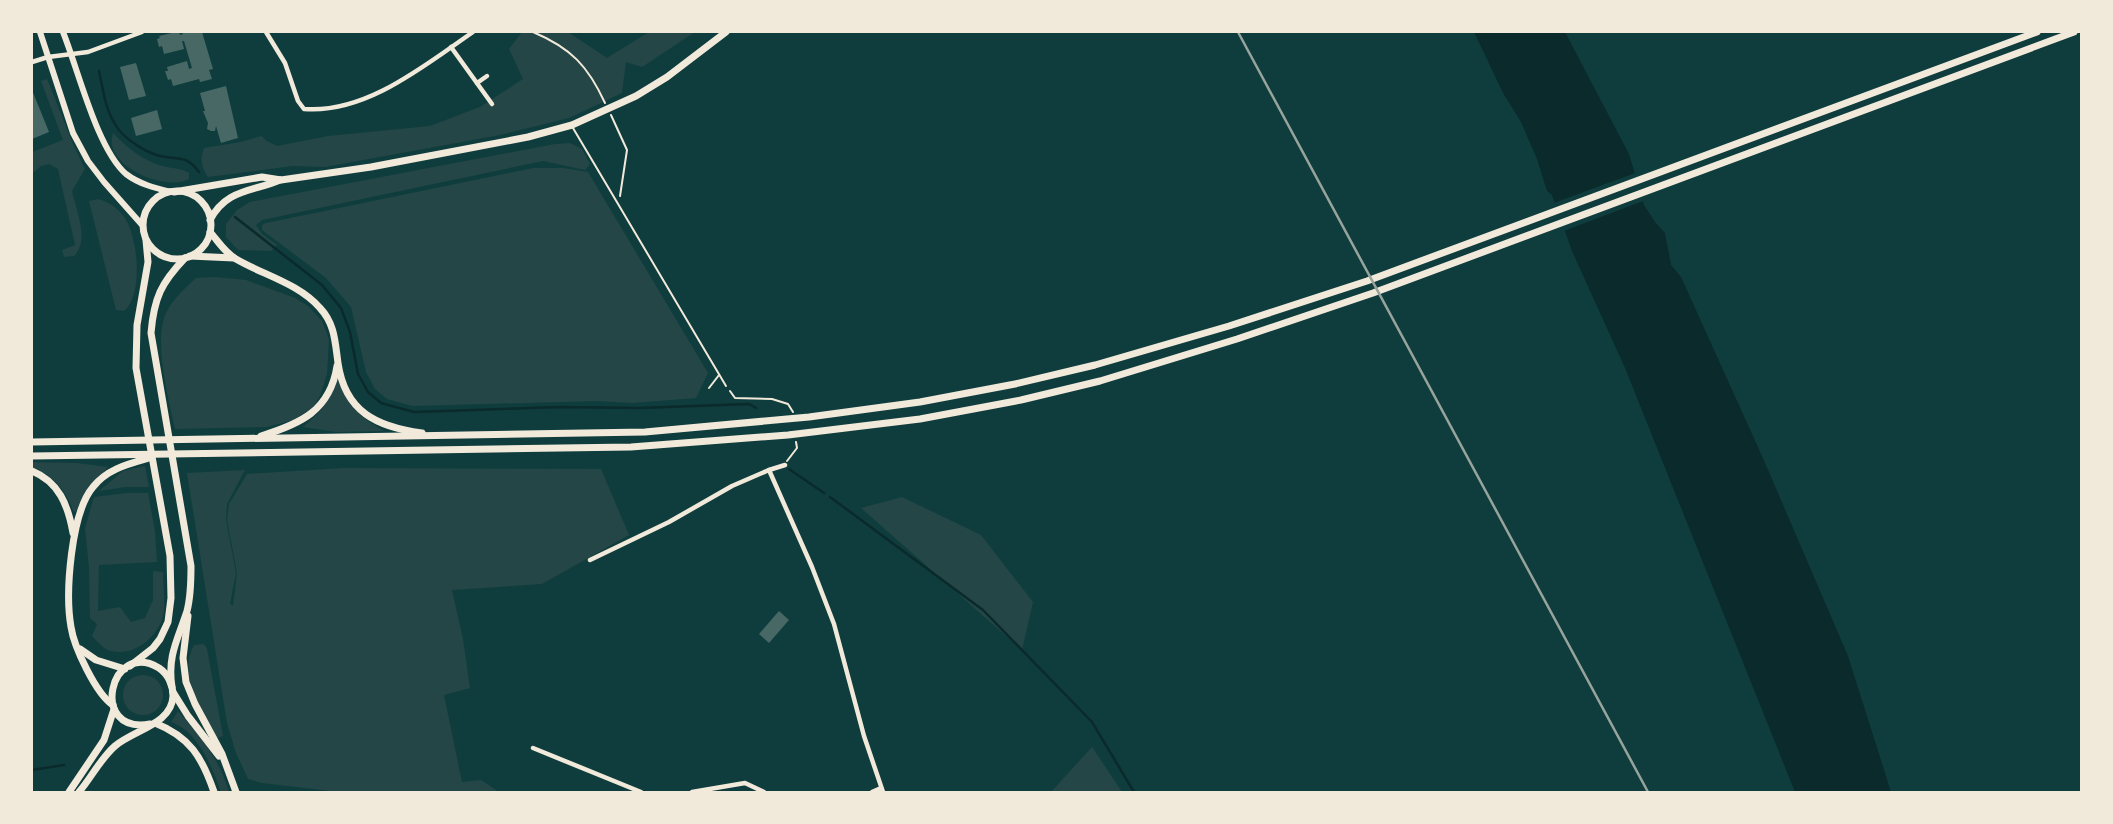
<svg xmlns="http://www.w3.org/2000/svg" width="2113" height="824" font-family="Manrope,sans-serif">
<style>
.green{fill:#244646}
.water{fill:#0a2a2b}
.pier{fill:#0f3d3e}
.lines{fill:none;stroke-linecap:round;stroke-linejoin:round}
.stream{stroke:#0a2a2b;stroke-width:2.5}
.building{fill:#486865}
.path{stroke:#f1e9da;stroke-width:2}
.service{stroke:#f1e9da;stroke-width:2}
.minor{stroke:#f1e9da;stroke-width:4.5}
.secondary{stroke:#f1e9da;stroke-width:6}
.trunk{stroke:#f1e9da;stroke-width:7}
.rail{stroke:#97a49c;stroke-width:2.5}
</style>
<rect width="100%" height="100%" fill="#0f3d3e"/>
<g class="green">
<path d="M522 32H568L607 58 649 32H695L642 67 626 62 622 93 569 118 500 135 325 167 292 166 208 177C201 167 200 160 204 148L241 142 261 136 267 141 277 146 328 136 430 126 480 107 523 79 509 49Z"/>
<path d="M47 79 73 144 85 169 72 191C76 210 90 241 74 256L64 257 62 250 75 245 58 169 49 164 41 166 34 172 32 171V152L63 140 41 81Z"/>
<path d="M113 133C127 148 146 163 167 167 176 169 181 168 189 173V179C168 191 117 171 112 145 111 141 112 137 113 133Z"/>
<path d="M570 143 582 149 590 164 585 170 543 161 262 220 256 225 262 234 277 245 271 251 238 250 226 237V224L237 210 250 202 555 144Z"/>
<path d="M533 168H563L588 172 708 373 696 398 633 403 598 401 412 406 387 399 375 389 366 372 351 307 326 278 262 230V225L266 223Z"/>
<path d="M98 199C109 202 117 207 124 217 138 236 144 294 124 311L116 310 89 201Z"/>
<path d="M214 277 246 280 295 298 308 306 322 321 326 331 329 340 327 374 320 396 313 407 294 420 267 427 175 429C169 400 152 338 167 311 174 298 185 288 196 278Z"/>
<path d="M338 378C345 404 361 418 384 431L336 432 303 427C320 413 332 400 338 378Z"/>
<path d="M32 462 77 463 108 467 88 487 76 512 73 511C66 490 53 475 32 467Z"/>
<path d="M145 466 149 487H125L99 491 123 471Z"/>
<path d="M344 468 601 469 629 535 542 584 452 590 463 639 470 688 444 695 462 782 481 780 499 792H339L262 783 248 779 236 753 227 723 187 473 245 470 227 504 226 520 236 573 230 604 233 606 237 573 227 520 229 504 247 474Z"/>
<path d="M127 493H148L155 531 157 562 99 565 98 611 120 607 131 622 145 618 153 600V571L163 572C163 585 165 598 164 611 161 635 134 659 108 650 103 648 96 640 92 636L97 624 90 618 89 567 85 528 94 497Z"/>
<path d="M902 497 981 535 1033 602 1022 650 861 508Z"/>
<path d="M204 644 207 649 223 736 217 738C203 711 177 676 194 645Z"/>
<circle cx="143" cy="695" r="20"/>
<path d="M178 711C200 736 220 760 229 792H221C212 767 199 732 171 722Z"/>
<path d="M1092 747 1122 792H1051Z"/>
</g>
<path class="water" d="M1474 32H1565L1629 154 1644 205 1655 222 1665 233 1671 265 1681 277 1762 456 1848 656 1891 792H1795L1625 368 1572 251 1552 195 1547 191 1537 159 1521 122 1503 93Z"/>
<path class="pier" d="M1638 172 1646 200 1561 232 1551 204Z"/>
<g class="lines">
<g class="stream">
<path d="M99 71C103 88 105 109 115 124 123 139 149 155 165 157 182 159 188 157 199 172"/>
<path d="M235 217 322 285 341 308 350 332 358 374 368 392 381 403 414 412 559 407 640 408 749 404 756 408"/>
<path d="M789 469 824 493"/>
<path d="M830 497 983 610 1092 722 1134 792"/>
<path d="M32 770 64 765"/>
</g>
</g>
<g class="building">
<path d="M176 32H179L180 35 183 34 182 32H202L213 69 209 70 212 79 200 82 199 79 173 86 171 79 168 80 165 71H168L167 67 187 61 189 69 192 68 184 41H182L184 49 164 54 162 46 159 47 157 39 160 38 159 36Z"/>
<path d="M136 63 146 96 129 100 120 67Z"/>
<path d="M226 86 238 138 221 143 216 126 215 131H211L207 129 208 123 203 111H205L200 93Z"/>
<path d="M32 90 49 132 32 139Z"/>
<path d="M157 110 162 129 136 136 131 118Z"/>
<path d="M779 611 789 620 769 643 759 634Z"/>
</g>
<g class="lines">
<g class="path">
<path d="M533 32C571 48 588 66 605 103"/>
<path d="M611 115 627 150 620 196"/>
<path d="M730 391 735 398 772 399 788 404 793 412"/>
<path d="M787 461 797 448 796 442"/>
</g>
<g class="service">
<path d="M573 128 726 386"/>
<path d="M709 388 719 375"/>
</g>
<g class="minor">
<path d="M266 32 285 63 298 101 304 109C366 114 425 65 473 32"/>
<path d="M451 47 492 104"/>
<path d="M32 62 48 57 88 52 142 32"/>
<path d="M477 83 487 76"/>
<path d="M785 465 769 470 812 567 834 624 864 736 883 792"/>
<path d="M590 560 669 522 732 486 769 470"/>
<path d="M533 748 641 792"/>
<path d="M692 792 745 783 764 792"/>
<path d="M872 792 881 788"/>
</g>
<g class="secondary">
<path d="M40 32 73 133 88 161 104 182 143 226"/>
<path d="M63 32C78 69 97 149 126 174 139 184 155 188 171 192"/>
</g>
<g class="trunk">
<circle cx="177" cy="225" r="34"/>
<path d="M174 192 262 177 281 180 371 167 528 137 572 125 636 96 667 77 726 32"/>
<path d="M210 220C226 189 252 192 280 180"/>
<path d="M210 232C218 241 225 253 236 259 263 275 298 283 320 308 335 324 335 342 338 363 345 412 377 427 422 433"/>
<path d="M190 256 234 258"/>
<path d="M261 436C300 424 330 411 337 366"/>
<path d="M32 442 645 432 809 417 920 402 1015 384 1095 365 1229 326 1367 281 2037 32"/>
<path d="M32 456 631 447 788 435 920 419 1021 400 1100 381 1237 339 1373 293 2074 32"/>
<path d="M32 471C59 482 68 505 73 533"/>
<path d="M188 616 183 658 186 682 195 704 222 754 236 792"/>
<path d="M80 649 96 660 125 669"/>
<path d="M130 666 153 648 160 639 168 622 171 598 170 556 136 368 137 325 148 262 146 240"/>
<path d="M172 687C167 656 178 639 187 611 191 596 191 581 191 566L151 333C154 298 161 283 185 258"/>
<path d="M173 692 188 716 219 756"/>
<path d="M113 705C96 694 74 647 71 627 65 593 71 513 93 487 107 469 128 464 149 458"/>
<path d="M155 723C190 737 202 757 214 792"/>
<path d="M69 792 104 740 114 709"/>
<path d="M79 792C91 778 101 758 115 746 134 730 172 724 173 696 173 685 168 674 159 668 110 638 88 735 150 724"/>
</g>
<path class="rail" d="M1238 32 1648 792"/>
</g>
<rect width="2113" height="824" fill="none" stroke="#f1e9da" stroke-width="66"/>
</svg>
